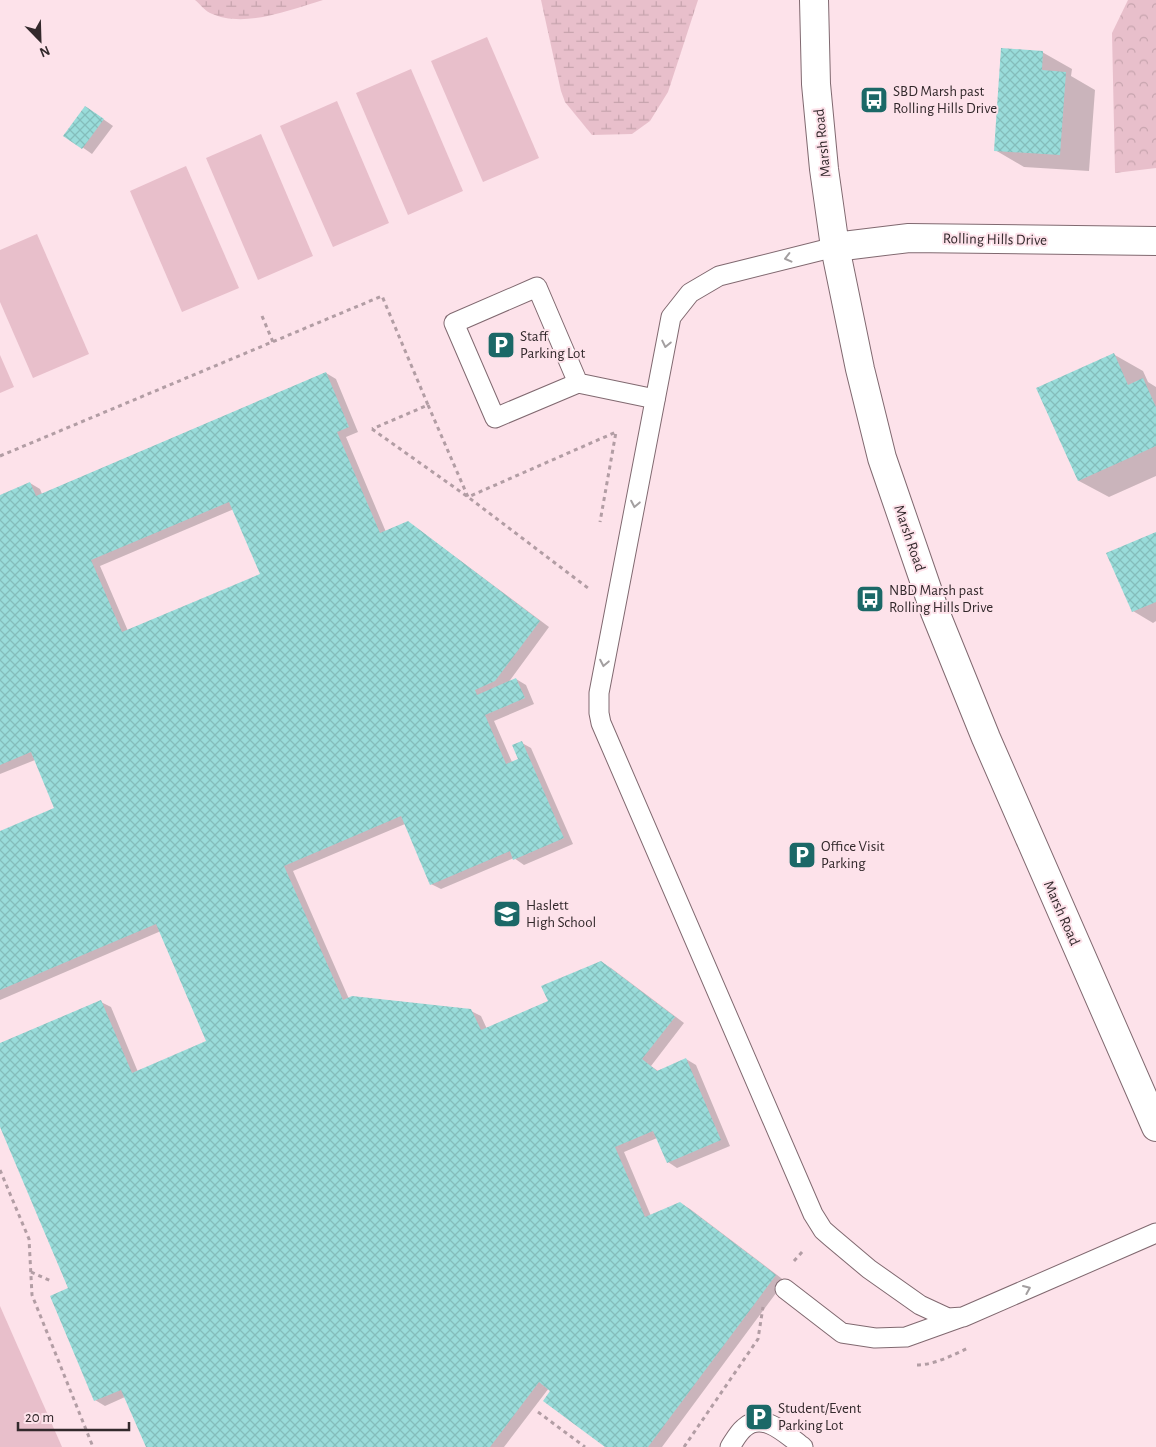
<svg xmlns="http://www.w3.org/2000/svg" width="1156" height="1447" font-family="'Alegreya Sans',sans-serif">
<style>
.green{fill:#e8bfcb}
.forest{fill:url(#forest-crowns)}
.wetland{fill:url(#wetland-marsh)}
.shadow{fill:#0003;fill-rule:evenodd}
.building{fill:url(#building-cross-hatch);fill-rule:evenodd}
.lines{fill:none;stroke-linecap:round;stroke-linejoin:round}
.service-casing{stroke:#806970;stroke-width:21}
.minor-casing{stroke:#806970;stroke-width:30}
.secondary-casing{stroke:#806970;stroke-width:30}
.path{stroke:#b29da4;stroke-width:3;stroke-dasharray:4 4;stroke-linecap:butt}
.service{stroke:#fff;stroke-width:19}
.minor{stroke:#fff;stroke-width:28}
.secondary{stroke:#fff;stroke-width:28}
.oneway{stroke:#a39fa0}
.labels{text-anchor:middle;stroke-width:4;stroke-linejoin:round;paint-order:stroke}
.poi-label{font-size:15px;fill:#33292c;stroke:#fde2ea;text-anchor:start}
.street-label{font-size:15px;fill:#33292c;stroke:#fde2ea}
</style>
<defs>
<pattern id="forest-crowns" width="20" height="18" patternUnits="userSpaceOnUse" patternTransform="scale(1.25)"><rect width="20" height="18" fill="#e8bfcb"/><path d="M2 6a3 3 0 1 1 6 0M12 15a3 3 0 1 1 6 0" fill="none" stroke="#c7a4ae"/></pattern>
<pattern id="wetland-marsh" width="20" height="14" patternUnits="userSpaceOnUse" patternTransform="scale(1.25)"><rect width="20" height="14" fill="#e8bfcb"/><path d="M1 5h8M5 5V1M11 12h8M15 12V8" fill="none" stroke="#c7a4ae"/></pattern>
<pattern id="building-cross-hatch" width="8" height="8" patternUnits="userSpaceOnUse" patternTransform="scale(1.25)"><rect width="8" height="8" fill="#99dcda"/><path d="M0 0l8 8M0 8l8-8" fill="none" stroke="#84bdbb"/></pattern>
</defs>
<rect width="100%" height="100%" fill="#fde2ea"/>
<g class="green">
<path d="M487 37 539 158 483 182 431 61Z"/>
<path d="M411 69 463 191 408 215 356 93Z"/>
<path d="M337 101 389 223 333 247 280 126Z"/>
<path d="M261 134 313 256 258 280 206 158Z"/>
<path d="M186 166 239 288 182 312 130 191Z"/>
<path d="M37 234 89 354 33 378 0 302V250Z"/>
<path d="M0 355 14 387 0 393Z"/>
<path d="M0 1306 62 1447H0Z"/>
</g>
<path class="forest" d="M1128 0H1156V168L1115 173 1112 33Z"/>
<g class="wetland">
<path d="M195 0H323C289 10 244 29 210 13 204 10 200 4 195 0Z"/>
<path d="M541 0H698L668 92 650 121 632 134 592 135 565 102 561 91Z"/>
</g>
<g class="shadow">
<path d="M1042 52 1072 69 1071 76 1095 90 1089 171 1024 167 995 150Z"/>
<path d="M86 107 113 126 92 154 65 135Z"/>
<path d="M1113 354 1143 371 1148 382 1156 387V476L1109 497 1079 481 1037 389Z"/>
<path d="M326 373 336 379 358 432 346 437 386 532 418 529 549 627 508 683 516 679 526 685 534 704 494 721 512 762 519 759 522 743 531 748 573 844 524 865 514 858 441 889 431 884 405 824 293 871 349 999 471 1011 481 1016 487 1029 549 1002 601 962 611 968 684 1023 651 1066 658 1071 686 1059 696 1065 730 1146 677 1168 668 1162 657 1138 624 1152 651 1216 680 1203 690 1209 785 1281 662 1447H606L549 1388 504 1447H147L125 1397 105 1406 95 1400 70 1289 0 1124V1045L101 1002 111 1007 138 1072 208 1042 161 931 0 1000V832L56 809 35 760 0 774V496L30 483 40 489 42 494ZM234 509 261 574 128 631 100 566Z"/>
<path d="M1156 533V621L1153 623 1133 611Z"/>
</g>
<g class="building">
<path d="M1001 48 1043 51 1042 70 1066 72 1060 155 994 151Z"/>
<path d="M85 106 104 119 82 149 63 136Z"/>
<path d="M1114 353 1128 385 1143 378 1156 407V446L1078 481 1036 388Z"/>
<path d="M326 372 349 427 337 432 380 533 408 521 540 621 495 681 475 690 477 695 516 678 525 698 485 715 506 764 518 759 512 745 522 741 564 838 513 860 510 851 430 885 401 816 284 866 343 1000 352 996 471 1009 481 1030 548 1001 541 986 601 961 675 1017 642 1059 657 1071 686 1058 721 1140 667 1163 653 1131 615 1147 645 1217 680 1202 776 1275 648 1447H605L543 1401 550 1391 539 1382 490 1447H146L121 1390 94 1401 50 1296 68 1288 0 1127V1043L101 1000 132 1073 206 1041 156 924 0 990V831L54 808 31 752 0 765V495L30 482 36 496ZM229 502 260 574 122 632 91 560Z"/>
<path d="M1156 532V602L1132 612 1106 553Z"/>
</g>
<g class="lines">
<defs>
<g id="service">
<path d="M835 247 719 276 690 293 671 317 599 693V713L601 723 813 1214 823 1230 831 1237 869 1269 920 1305 948 1318 963 1317 1156 1233"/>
<path d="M578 383 495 418 454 323 537 287 578 383 655 399"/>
<path d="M785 1289 842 1333 875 1338 906 1337 959 1318"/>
<path d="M730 1447C734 1441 738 1433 744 1428 763 1410 788 1436 803 1447"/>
</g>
<path id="minor" d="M835 247 909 238 1156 241"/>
<path id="secondary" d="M814 0 816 84 824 169 835 247 860 369 882 458 935 612 986 738 1156 1127"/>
</defs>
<use href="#service" class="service-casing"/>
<use href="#minor" class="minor-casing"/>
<use href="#secondary" class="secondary-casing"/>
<g class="path">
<path d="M262 316 273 342"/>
<path d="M428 405 468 497 616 432 600 522"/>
<path d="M372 429 468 497 588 588"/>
<path d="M0 456 382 296 428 405 372 429"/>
<path d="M0 1170 29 1239 32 1295 93 1447"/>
<path d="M794 1261 803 1251"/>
<path d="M31 1272 51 1281"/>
<path d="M917 1365C934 1365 953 1355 968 1348"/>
<path d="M538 1412 585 1447"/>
<path d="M684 1447 758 1339 763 1307"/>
</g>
<use href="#service" class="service"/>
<use href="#minor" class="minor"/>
<use href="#secondary" class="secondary"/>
</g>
<defs><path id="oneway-chevron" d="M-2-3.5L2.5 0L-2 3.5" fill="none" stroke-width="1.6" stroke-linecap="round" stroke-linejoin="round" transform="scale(1.25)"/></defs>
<g class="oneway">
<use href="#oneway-chevron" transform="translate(788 258) rotate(166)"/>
<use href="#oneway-chevron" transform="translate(666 344) rotate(102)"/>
<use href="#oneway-chevron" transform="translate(635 504) rotate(101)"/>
<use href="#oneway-chevron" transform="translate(604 663) rotate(101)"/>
<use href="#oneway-chevron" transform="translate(1027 1289) rotate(-23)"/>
</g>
<defs>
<symbol id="bus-square" viewBox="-11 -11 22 22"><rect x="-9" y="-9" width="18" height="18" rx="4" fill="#1b6867" stroke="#fde2ea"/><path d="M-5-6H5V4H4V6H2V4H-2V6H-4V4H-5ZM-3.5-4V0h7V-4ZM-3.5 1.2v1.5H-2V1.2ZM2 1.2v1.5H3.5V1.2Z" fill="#fff"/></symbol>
<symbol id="parking-square" viewBox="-11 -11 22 22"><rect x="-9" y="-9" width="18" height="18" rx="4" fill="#1b6867" stroke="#fde2ea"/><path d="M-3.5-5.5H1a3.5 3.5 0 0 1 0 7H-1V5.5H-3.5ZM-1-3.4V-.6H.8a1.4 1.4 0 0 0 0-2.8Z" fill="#fff"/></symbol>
<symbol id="school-square" viewBox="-11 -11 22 22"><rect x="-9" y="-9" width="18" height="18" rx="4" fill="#1b6867" stroke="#fde2ea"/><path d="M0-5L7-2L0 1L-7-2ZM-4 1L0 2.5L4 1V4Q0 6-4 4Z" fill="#fff"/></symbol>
</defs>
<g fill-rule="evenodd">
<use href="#bus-square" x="858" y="84" width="32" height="32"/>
<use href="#parking-square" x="485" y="329" width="32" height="32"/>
<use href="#bus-square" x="854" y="583" width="32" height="32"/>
<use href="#parking-square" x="786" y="839" width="32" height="32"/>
<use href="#school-square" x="491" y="898" width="32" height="32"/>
<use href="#parking-square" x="743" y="1401" width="32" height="32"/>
</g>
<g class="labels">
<g class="poi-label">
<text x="893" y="96">SBD Marsh past<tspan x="893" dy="17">Rolling Hills Drive</tspan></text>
<text x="520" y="341">Staff<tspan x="520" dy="17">Parking Lot</tspan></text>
<text x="889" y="595">NBD Marsh past<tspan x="889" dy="17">Rolling Hills Drive</tspan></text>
<text x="821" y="851">Office Visit<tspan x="821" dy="17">Parking</tspan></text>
<text x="526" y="910">Haslett<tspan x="526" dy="17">High School</tspan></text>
<text x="778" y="1413">Student/Event<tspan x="778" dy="17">Parking Lot</tspan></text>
</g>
<g class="street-label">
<text transform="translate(822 143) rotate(-96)" y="5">Marsh Road</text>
<text transform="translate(995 239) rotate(1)" y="5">Rolling Hills Drive</text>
<text transform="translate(910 538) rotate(71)" y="5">Marsh Road</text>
<text transform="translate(1062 913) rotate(66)" y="5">Marsh Road</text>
</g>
</g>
<g transform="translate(40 40) rotate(157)" stroke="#fde2ea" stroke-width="4" paint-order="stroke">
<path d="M0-4L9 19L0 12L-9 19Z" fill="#33292c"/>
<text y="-8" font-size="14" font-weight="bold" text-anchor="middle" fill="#33292c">N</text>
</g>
<path d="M18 1422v8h111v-8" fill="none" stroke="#33292c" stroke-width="2.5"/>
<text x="25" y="1422" font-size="15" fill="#33292c" stroke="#fde2ea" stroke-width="4" paint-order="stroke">20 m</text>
</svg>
